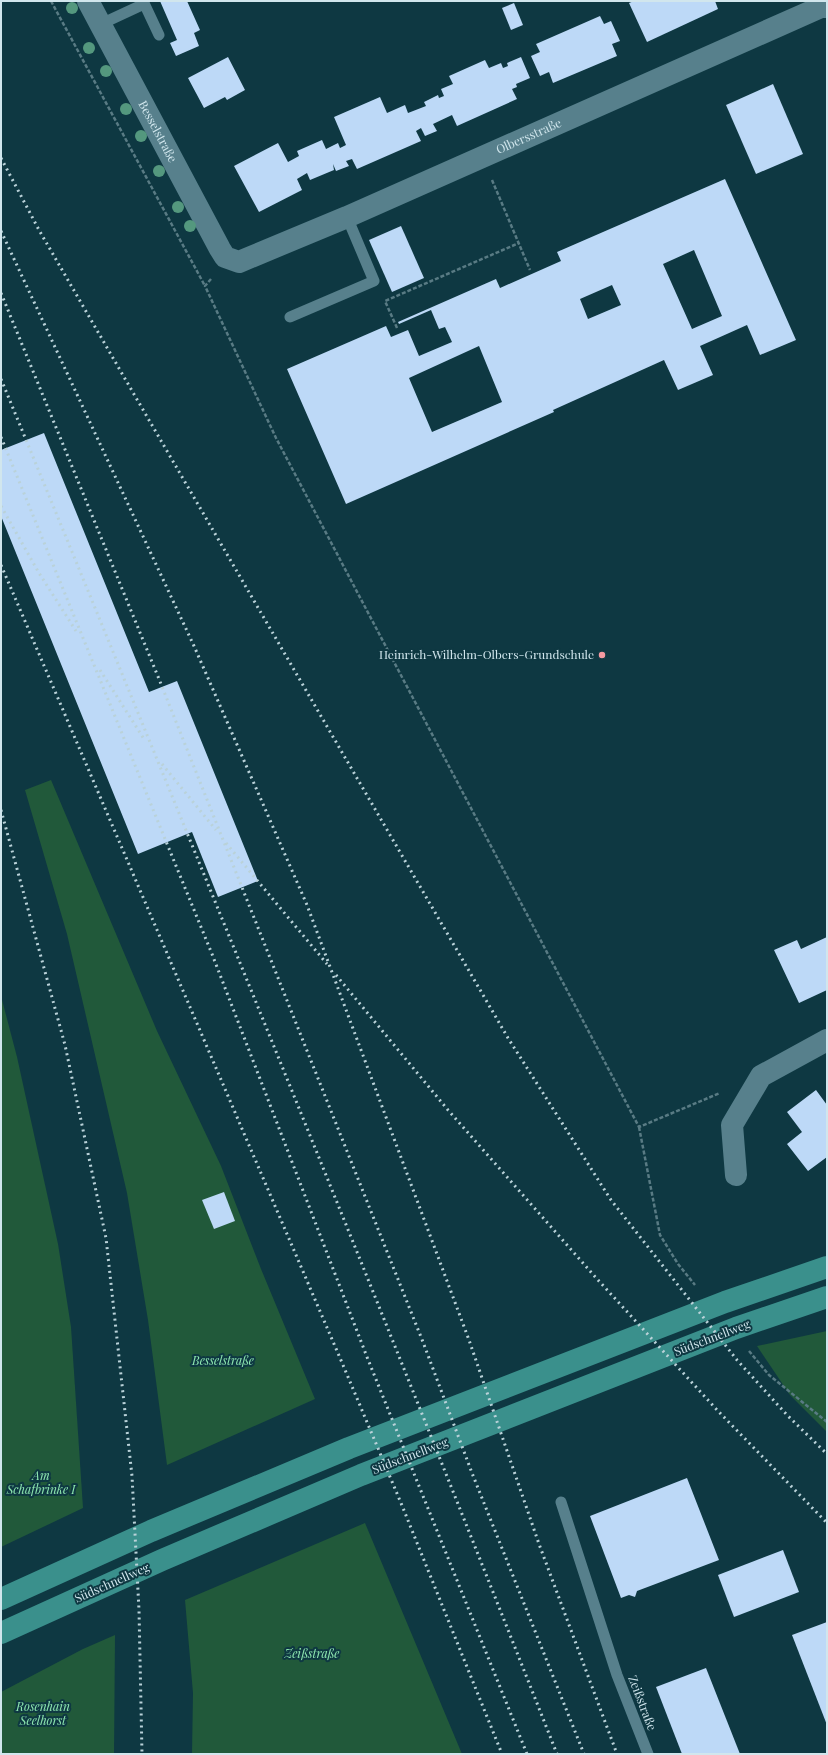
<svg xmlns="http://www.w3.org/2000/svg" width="828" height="1755" font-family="'Playfair Display',serif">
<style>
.green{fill:#21593a}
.building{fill:#bdd9f7;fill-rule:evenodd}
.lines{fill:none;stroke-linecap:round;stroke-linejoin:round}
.path{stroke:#597b84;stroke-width:2.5;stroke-dasharray:4 2;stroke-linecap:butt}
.service{stroke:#57808c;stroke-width:11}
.minor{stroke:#57808c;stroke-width:22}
.trunk{stroke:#3a908c;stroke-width:22}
.rail{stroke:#bad2d9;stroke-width:3;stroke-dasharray:2 4;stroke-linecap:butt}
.tree{fill:#54987e}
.poi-dot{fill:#f49aa1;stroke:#0e3842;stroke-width:1.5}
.labels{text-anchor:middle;stroke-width:4;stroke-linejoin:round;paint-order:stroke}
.street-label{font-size:12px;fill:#d1e6ed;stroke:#0e3842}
.poi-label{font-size:12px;fill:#d1e6ed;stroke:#0e3842;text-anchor:end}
.park-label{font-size:12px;font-style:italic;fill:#8ee7b0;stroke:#0e3842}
</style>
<rect width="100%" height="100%" fill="#0e3842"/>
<g class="green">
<path d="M51 780 157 1031 221 1166 261 1269 315 1399 167 1465 148 1320 127 1193 67 934 25 790Z"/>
<path d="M1 996 17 1057 58 1244 71 1327 83 1508 1 1547Z"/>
<path d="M827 1331V1432L790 1395 757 1346Z"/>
<path d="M365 1523 462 1754H192L193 1693 185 1600Z"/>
<path d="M115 1635 114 1754H1V1692L83 1649Z"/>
</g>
<g class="building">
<path d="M160 1H187L200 30 194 33 199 46 176 56 170 43 177 40Z"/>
<path d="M634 1H715L718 9 647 42 629 3Z"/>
<path d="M514 3 523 25 511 30 502 8Z"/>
<path d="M600 16 604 24 611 21 620 41 612 44 617 56 553 83 549 72 540 76 531 56 540 52 536 44Z"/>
<path d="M228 57 245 90 227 100 225 97 204 108 188 78Z"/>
<path d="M521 57 530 78 516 84 517 87 512 89 517 99 457 126 452 115 433 124 437 131 425 136 421 128 416 131 421 141 357 169 352 159 346 161 349 166 336 171 333 164 334 170 310 180 307 173 297 179 302 190 259 212 234 166 278 143 288 162 299 156 297 151 322 140 326 149 338 143 340 148 346 145 334 117 380 97 387 113 405 105 408 113 426 106 424 102 438 95 439 98 444 96 441 89 453 84 449 76 485 60 489 68 501 63 503 68 508 66 507 63Z"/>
<path d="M773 84 803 154 756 174 726 105Z"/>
<path d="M725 179 796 340 760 355 747 325 700 346 713 375 678 390 664 360 553 410 554 412 346 504 287 369 386 326 391 337 408 330 419 356 452 342 445 327 439 329 431 310 399 324 398 322 496 279 500 288 561 261 557 252ZM694 250 722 316 692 329 663 264ZM612 285 621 305 588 319 580 299ZM479 346 502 402 432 432 409 378Z"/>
<path d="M401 226 424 278 392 292 369 240Z"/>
<path d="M44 433 149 692 177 681 258 881 218 897 192 832 138 854 1 516V450Z"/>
<path d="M827 937V990L799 1003 774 950 797 940 801 949Z"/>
<path d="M816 1090 827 1105V1157L808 1171 787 1144 802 1132 787 1112Z"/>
<path d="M224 1192 235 1221 214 1229 202 1200Z"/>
<path d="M687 1478 719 1560 637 1591 635 1597 629 1595 621 1598 590 1516Z"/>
<path d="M783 1550 799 1592 734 1617 718 1575Z"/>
<path d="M827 1622V1725L792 1635Z"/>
<path d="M706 1668 740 1754H682L656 1687Z"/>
</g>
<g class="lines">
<g class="path">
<path d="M51 1 205 286"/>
<path d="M492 180 530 270"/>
<path d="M211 279 205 286 276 438 639 1127 720 1093"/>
<path d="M397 328 385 301 519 243"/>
<path d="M639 1127 660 1235 678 1264 695 1285"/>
<path d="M749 1351 769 1375 827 1422"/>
</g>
<g class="service">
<path d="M143 1 159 35"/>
<path d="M101 24 144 4"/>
<path d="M290 317 374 281 347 217"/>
<path d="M561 1502 617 1675 648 1754"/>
</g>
<g class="minor">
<path id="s1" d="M88 1 220 249 225 257 239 262 347 217 821 7H827"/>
<path d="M736 1175 732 1125 761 1076 827 1040"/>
</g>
<g class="trunk">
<path d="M1 1599 151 1531 349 1448 725 1302 827 1267"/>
<path d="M1 1633 162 1560 361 1475 736 1328 827 1297"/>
</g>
<g class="rail">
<path d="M1 158 39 230 124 377 508 1038 611 1200 737 1360 787 1415 827 1454"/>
<path d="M1 231 194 646 307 905 469 1340 539 1544 617 1754"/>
<path d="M1 293 159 679 423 1342 472 1473 584 1754"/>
<path d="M1 379C189 836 376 1294 557 1754"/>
<path d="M1 437 212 954 367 1357 527 1754"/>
<path d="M1 506 39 573 76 631"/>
<path d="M1 565 343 1365 401 1503 502 1754"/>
<path d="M100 670 144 739"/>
<path d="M162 764 216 830"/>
<path d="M1 810 65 1045 106 1238 132 1476 139 1610 142 1754"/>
<path d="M226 843 327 964"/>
<path d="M336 975 448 1110 598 1280 718 1411 827 1523"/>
</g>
</g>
<g class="tree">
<circle cx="72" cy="8" r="6"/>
<circle cx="89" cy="48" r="6"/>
<circle cx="106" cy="71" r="6"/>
<circle cx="126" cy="109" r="6"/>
<circle cx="141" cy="136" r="6"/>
<circle cx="159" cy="171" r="6"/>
<circle cx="178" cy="207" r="6"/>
<circle cx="190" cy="226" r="6"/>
</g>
<circle class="poi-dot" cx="602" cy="655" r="4"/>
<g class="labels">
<g class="street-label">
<text dy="4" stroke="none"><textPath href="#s1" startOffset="148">Besselstraße</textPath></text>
<text dy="4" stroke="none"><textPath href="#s1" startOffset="621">Olbersstraße</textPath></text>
<text transform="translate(712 1338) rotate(-21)" y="4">Südschnellweg</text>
<text transform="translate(410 1456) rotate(-21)" y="4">Südschnellweg</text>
<text transform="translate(112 1583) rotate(-24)" y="4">Südschnellweg</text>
<text transform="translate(642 1703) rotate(69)" y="4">Zeißstraße</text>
</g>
<g class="poi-label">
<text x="594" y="659">Heinrich-Wilhelm-Olbers-Grundschule</text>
</g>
<g class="park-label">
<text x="223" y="1365">Besselstraße</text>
<text x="41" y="1480">Am<tspan x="41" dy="14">Schafbrinke I</tspan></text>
<text x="312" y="1658">Zeißstraße</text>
<text x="43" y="1711">Rosenhain<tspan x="43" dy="14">Seelhorst</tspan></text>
</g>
</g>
<rect width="828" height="1755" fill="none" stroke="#d1e6ed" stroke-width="4"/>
</svg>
